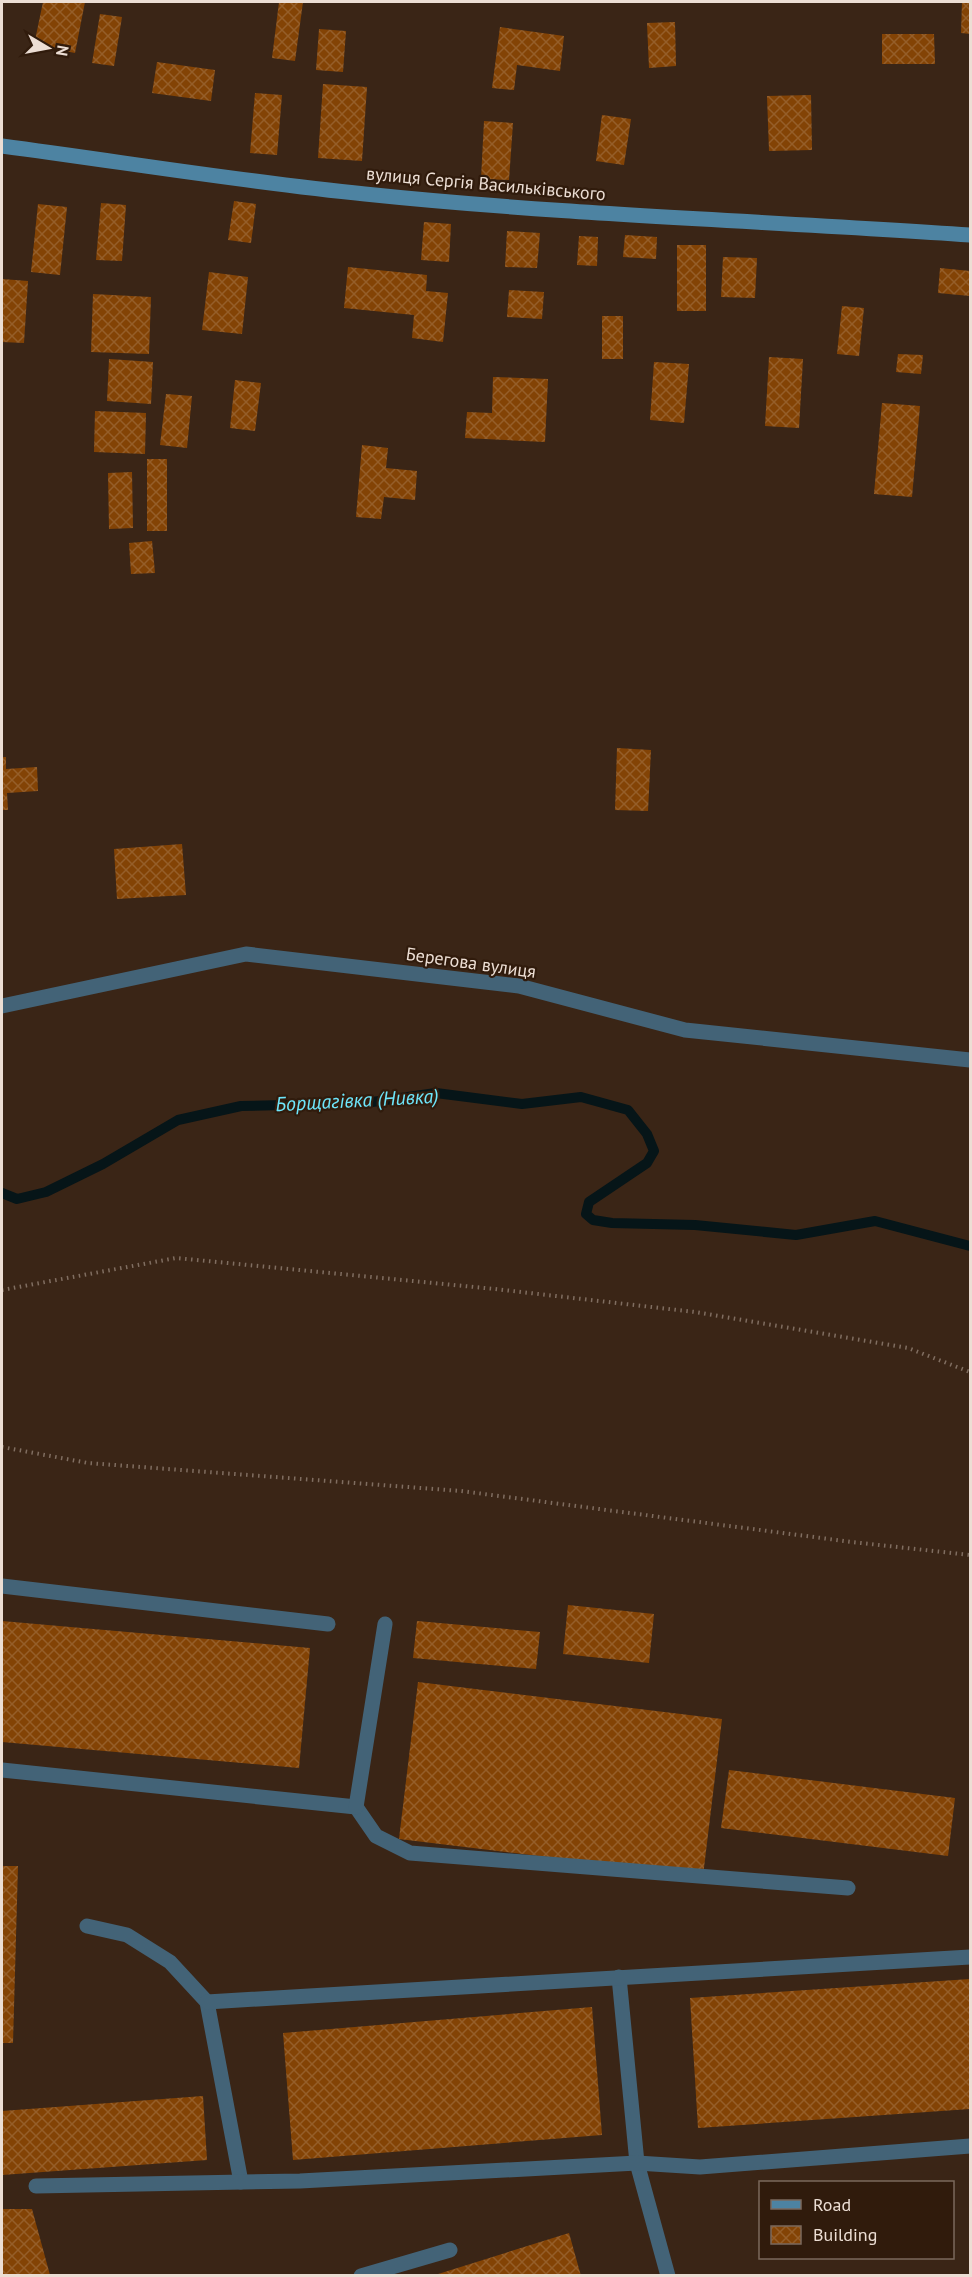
<svg xmlns="http://www.w3.org/2000/svg" width="972" height="2277" font-family="'PT Sans',sans-serif">
<style>
.lines{fill:none;stroke-linecap:round;stroke-linejoin:round}
.stream{stroke:#061518;stroke-width:10}
.building{fill:url(#building-cross-hatch)}
.path{stroke:#806e61;stroke-width:4;stroke-dasharray:1.5 4.5;stroke-linecap:butt}
.lane{stroke:#436377;stroke-width:15}
.street{stroke:#436377;stroke-width:15}
.secondary{stroke:#4d83a2;stroke-width:15}
.labels{text-anchor:middle;stroke-width:4.5;stroke-linejoin:round;paint-order:stroke}
.street-label{font-size:18px;fill:#ecded4;stroke:#301b0c}
.water-label{font-size:20px;font-style:italic;fill:#6ee6fb;stroke:#301b0c}
</style>
<defs>
<pattern id="building-cross-hatch" width="8" height="8" patternUnits="userSpaceOnUse" patternTransform="scale(1.5)"><rect width="8" height="8" fill="#834305"/><path d="M0 0l8 8M0 8l8-8" fill="none" stroke="#955e29"/></pattern>
</defs>
<rect width="100%" height="100%" fill="#3a2516"/>
<g class="lines">
<path class="stream" d="M2 1193 17 1199 46 1192 103 1164 178 1120 241 1106 365 1103 436 1093 522 1104 581 1097 628 1110 647 1134 654 1151 647 1163 589 1202 586 1214 593 1220 612 1223 695 1225 796 1235 875 1221 970 1246"/>
</g>
<g class="building">
<path d="M43 2H85L75 53 34 45Z"/>
<path d="M279 2H303L295 61 272 58Z"/>
<path d="M962 2H970V34L961 33Z"/>
<path d="M100 14 122 17 114 66 92 63Z"/>
<path d="M675 22 676 66 649 68 647 23Z"/>
<path d="M500 27 564 36 560 71 517 65 514 90 492 88Z"/>
<path d="M319 29 346 31 343 72 316 70Z"/>
<path d="M882 34H934L935 64H882Z"/>
<path d="M157 62 215 70 211 101 152 93Z"/>
<path d="M323 84 367 87 362 161 318 158Z"/>
<path d="M255 93 282 95 277 155 250 153Z"/>
<path d="M811 95 812 150 769 151 767 96Z"/>
<path d="M602 115 631 119 624 165 596 161Z"/>
<path d="M484 121 513 123 509 180 481 179Z"/>
<path d="M234 201 256 204 251 243 228 240Z"/>
<path d="M101 203 126 205 122 261 96 260Z"/>
<path d="M38 204 67 207 60 275 31 272Z"/>
<path d="M424 222 451 224 449 262 421 260Z"/>
<path d="M507 231 540 233 537 268 505 267Z"/>
<path d="M625 235 657 237 656 259 623 257Z"/>
<path d="M579 236 598 237 597 266 577 265Z"/>
<rect x="677" y="245" width="29" height="66"/>
<path d="M723 257 757 258 755 298 721 297Z"/>
<path d="M348 267 427 275 426 291 448 293 443 342 412 338 414 315 344 308Z"/>
<path d="M940 268 970 271V296L938 293Z"/>
<path d="M209 272 248 277 242 334 202 330Z"/>
<path d="M2 279 28 281 24 343 2 342Z"/>
<path d="M509 290 544 292 542 319 507 317Z"/>
<path d="M93 294 151 297 149 354 91 352Z"/>
<path d="M842 306 864 308 859 356 837 354Z"/>
<rect x="602" y="316" width="21" height="43"/>
<path d="M898 354 923 355 921 374 896 372Z"/>
<path d="M769 357 803 359 799 428 765 426Z"/>
<path d="M109 359 153 362 151 404 107 401Z"/>
<path d="M654 362 689 364 684 423 650 420Z"/>
<path d="M493 377 548 379 545 442 465 438 467 412 492 413Z"/>
<path d="M235 380 261 383 255 431 230 428Z"/>
<path d="M166 394 192 396 187 448 160 445Z"/>
<path d="M882 403 920 406 912 497 874 494Z"/>
<path d="M95 411 146 413 145 454 94 452Z"/>
<path d="M362 445 388 448 386 468 417 471 415 500 384 497 381 519 356 517Z"/>
<rect x="147" y="459" width="20" height="72"/>
<path d="M132 472 133 528 109 529 108 473Z"/>
<path d="M152 541 155 573 131 574 129 543Z"/>
<path d="M617 748 651 750 648 811 615 810Z"/>
<path d="M2 757H6V769L37 767 38 791 7 793 8 810H2Z"/>
<path d="M182 844 186 895 117 899 114 849Z"/>
<path d="M568 1605 654 1614 649 1663 563 1654Z"/>
<path d="M2 1621 310 1648 299 1768 2 1742Z"/>
<path d="M417 1621 540 1632 536 1669 413 1658Z"/>
<path d="M418 1682 722 1719 703 1876 399 1839Z"/>
<path d="M729 1770 955 1798 948 1856 721 1828Z"/>
<path d="M2 1866H18L13 2043H2Z"/>
<path d="M970 1979V2109L698 2128 690 1998Z"/>
<path d="M592 2007 602 2135 293 2160 283 2033Z"/>
<path d="M203 2096 207 2160 2 2175V2111Z"/>
<path d="M2 2209H32L50 2275 2 2276Z"/>
<path d="M569 2233 581 2276H435V2275Z"/>
</g>
<g class="lines">
<g class="path">
<path d="M2 1290 176 1258 495 1289 695 1312 908 1348 970 1372"/>
<path d="M2 1447 88 1463 461 1491 852 1542 970 1555"/>
</g>
<g class="lane">
<path d="M2 1586 328 1624"/>
<path d="M2 1770 356 1807 376 1836 410 1853 848 1888"/>
<path d="M356 1807 385 1624"/>
<path d="M87 1926 127 1935 170 1962 207 2002 241 2182"/>
<path d="M619 1977 637 2163 668 2276"/>
<path d="M207 2002 970 1957"/>
<path d="M36 2186 300 2181 637 2163 700 2167 970 2146"/>
<path d="M361 2276 450 2250"/>
</g>
<path class="street" d="M2 1006 246 954 519 986 685 1030 970 1060"/>
<path class="secondary" d="M2 146C123 162 244 182 365 194 566 215 769 221 970 235"/>
</g>
<g class="labels">
<g class="street-label">
<text transform="translate(486 184) rotate(5)" y="6">вулиця Сергія Васильківського</text>
<text transform="translate(471 963) rotate(8)" y="6">Берегова вулиця</text>
</g>
<g class="water-label">
<text transform="translate(357 1100) rotate(-3)" y="7">Борщагівка (Нивка)</text>
</g>
</g>
<rect width="972" height="2277" fill="none" stroke="#ecded4" stroke-width="6"/>
<rect x="759" y="2181" width="195" height="78" fill="#301b0c" stroke="#7b695c" stroke-width="1.5"/>
<rect x="771" y="2200" width="30" height="9" fill="#4d83a2" stroke="#7b695c" stroke-width="1.5"/>
<text x="813" y="2211" font-size="18" fill="#ecded4">Road</text>
<rect x="771" y="2226" width="30" height="18" fill="url(#building-cross-hatch)" stroke="#7b695c" stroke-width="1.5"/>
<text x="813" y="2241" font-size="18" fill="#ecded4">Building</text>
<g transform="translate(48 48) rotate(100)" stroke="#301b0c" stroke-width="4.5" paint-order="stroke">
<path d="M0-4.5L10 22L0 15L-10 22Z" fill="#ecded4"/>
<text y="-9" font-size="16" font-weight="bold" text-anchor="middle" fill="#ecded4">N</text>
</g>
</svg>
